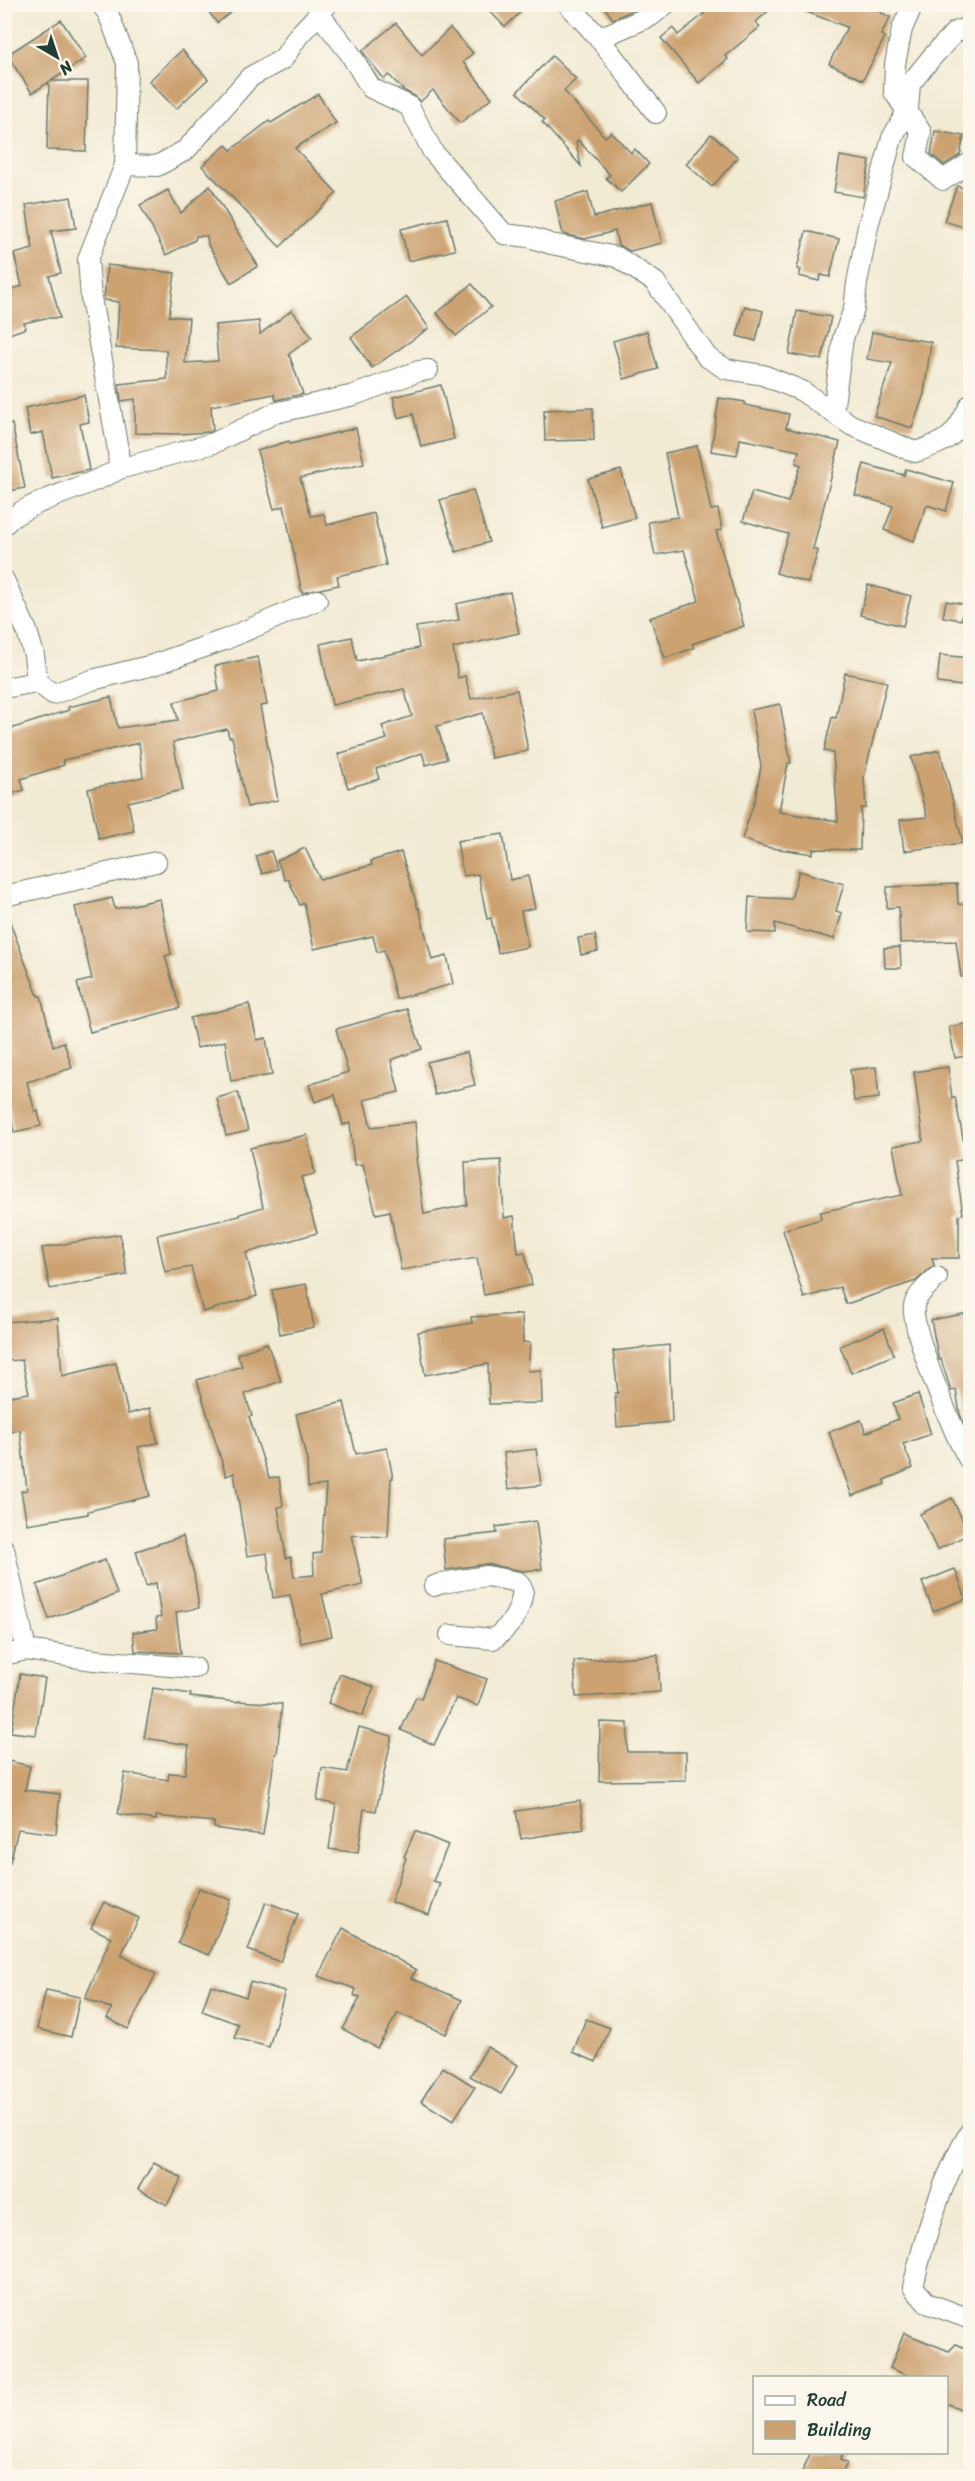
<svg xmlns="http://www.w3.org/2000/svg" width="975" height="2481" font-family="Sriracha,sans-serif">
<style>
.building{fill:#cca271}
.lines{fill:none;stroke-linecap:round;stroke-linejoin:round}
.minor-casing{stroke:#697a6c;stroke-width:22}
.minor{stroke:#fff;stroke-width:20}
</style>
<rect width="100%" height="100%" fill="#fbf7ec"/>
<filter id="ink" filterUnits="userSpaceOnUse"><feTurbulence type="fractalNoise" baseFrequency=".0167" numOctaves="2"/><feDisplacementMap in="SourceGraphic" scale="12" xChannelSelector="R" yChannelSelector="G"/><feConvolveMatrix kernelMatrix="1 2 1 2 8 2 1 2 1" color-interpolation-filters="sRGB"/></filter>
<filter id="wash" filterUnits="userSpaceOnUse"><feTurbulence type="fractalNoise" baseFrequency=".008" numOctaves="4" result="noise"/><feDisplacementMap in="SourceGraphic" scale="24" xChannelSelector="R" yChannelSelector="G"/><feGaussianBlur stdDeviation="1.35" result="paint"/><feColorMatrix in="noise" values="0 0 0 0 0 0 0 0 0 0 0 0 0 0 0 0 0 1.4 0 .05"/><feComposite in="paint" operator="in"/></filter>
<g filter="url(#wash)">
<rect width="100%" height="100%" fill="#f2ebd4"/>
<g id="blocks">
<g class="building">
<path d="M203 4H242L217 23Z"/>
<path d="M483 4H529L505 27Z"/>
<path d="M602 4H640L633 10 613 19Z"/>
<path d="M696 4H776L756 22 760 27 725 56 728 59 699 83 661 38 673 28 678 35 704 14Z"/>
<path d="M790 4H864L890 17 881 35 885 37 863 80 829 64 847 27 790 6Z"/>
<path d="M61 20 86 58 51 81H88L86 151 47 150 49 82 32 93 7 55Z"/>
<path d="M396 23 422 55 450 28 473 53 463 62 492 98 460 123 433 90 420 102 415 96 403 90 389 75 384 79 362 51Z"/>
<path d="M182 50 208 79 176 109 149 81Z"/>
<path d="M552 56 576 79 564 91 605 137 611 132 631 153 635 149 649 164 621 192 606 178 610 175 578 140 576 143 581 166 542 122 545 120 517 92Z"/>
<path d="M318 94 336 123 295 148 337 193 280 247 202 166 226 145 231 150 269 121 271 123Z"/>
<path d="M935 131 964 136 960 155 944 165 931 154Z"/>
<path d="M711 134 738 157 712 187 686 164Z"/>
<path d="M840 156 870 161 863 197 834 192Z"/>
<path d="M210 186 258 266 231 283 208 245 207 236H196L195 240 166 255 140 205 168 190 181 213Z"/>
<path d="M957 186 970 190V229L944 221Z"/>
<path d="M588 192 594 217 652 202 662 243 630 251 618 245 615 231 585 239 563 234 555 201Z"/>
<path d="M71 197 76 228 51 231 61 273 49 276 60 318H45L24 323 26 328 4 336V292L22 286 14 254 33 249 26 205Z"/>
<path d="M447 218 455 250 408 261 401 229Z"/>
<path d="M806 231 839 239 830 277 821 275 819 281 799 276 801 270 797 269Z"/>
<path d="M107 265 175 273 169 316 189 318 185 363 218 361 215 325 259 321 260 334 292 310 312 337 289 354 303 394 276 400 274 394 211 406 213 430 210 432 178 434 135 433V399L121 401 119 384 167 379 166 350 116 348 119 302 104 300Z"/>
<path d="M472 284 491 307 456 336 437 313Z"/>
<path d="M407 297 429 328 372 368 351 337Z"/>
<path d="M745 306 763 311 756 341 737 336Z"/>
<path d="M797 311 831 317 822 360 789 354Z"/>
<path d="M647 331 658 369 624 379 613 341Z"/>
<path d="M872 332 931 342 924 394 912 428 874 416 892 363 867 359Z"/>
<path d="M441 385 454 439 421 447 413 414 398 418 393 397Z"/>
<path d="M84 395 89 422 80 424 89 470 52 478 43 432 30 435 25 408Z"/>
<path d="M719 398 745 402V405L789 414 786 428 840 442 813 549 818 551 808 583 776 573 788 534 743 521 752 492 788 502 801 465 796 463 799 451 740 439 737 455 711 451Z"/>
<path d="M593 408 594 440 545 441 544 410Z"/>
<path d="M12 424 25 488 4 492V425Z"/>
<path d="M356 428 364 463 300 478 311 516 324 514 327 525 374 513 386 565 337 576 339 585 302 593 284 506 274 509 257 451 289 441 290 444Z"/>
<path d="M697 446 711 510 718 509 722 530 716 531 744 626 692 644 694 648 665 658 650 618 699 601 684 550 655 555 648 522 678 517 665 453Z"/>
<path d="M864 464 904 475 906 469 954 483 946 511 927 505 914 541 884 530 893 506 855 495Z"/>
<path d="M621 470 635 518 602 527 588 479Z"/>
<path d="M473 490 489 542 456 552 440 500Z"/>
<path d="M868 585 911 596 903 626 860 615Z"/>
<path d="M510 592 519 633 453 648 458 678 465 676 471 699 517 690 528 751 491 758 483 713 437 726 447 759 426 765 422 753 376 769 379 779 348 788 338 754 387 739 382 726 412 716 404 689 332 705 320 644 352 637 357 661 419 648 416 627 459 620 456 604Z"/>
<path d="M946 601 964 604 961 620 943 617Z"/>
<path d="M940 655 970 658V687L937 683Z"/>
<path d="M258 657 267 705 260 706 278 800 247 807 232 737H229L227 729 173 742 183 790 128 802 134 831 99 839 88 789 143 777 139 743 63 760 64 765 21 779 24 790 4 796V731L69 710 68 707 111 697 118 728 178 720 174 702 219 691 215 666Z"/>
<path d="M845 673 887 682 864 777 866 808H861L860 850 813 849V854L765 847 742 839 755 799 761 766 751 710 780 704 791 763H788L779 812 838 821 833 753 824 751 832 717 836 718Z"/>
<path d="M940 750 963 843 904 851 900 820 927 817 911 757Z"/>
<path d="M503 834 510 880 528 876 535 908 521 911 528 947 498 953 491 918 487 919 478 874 463 876 457 841Z"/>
<path d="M305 848 320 879 372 865 371 861 401 852 418 909 419 908 432 960 447 956 453 984 396 999 384 950 377 952 373 936 314 949 304 903 300 905 288 879 285 880 277 861Z"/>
<path d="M271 851 277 869 262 874 256 856Z"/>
<path d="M799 871 844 884 836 911 842 913 834 939 775 923V933L747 932 749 897 791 899Z"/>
<path d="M957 884 958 904 970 905V976L961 977 956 941 900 943 899 907 887 908V887Z"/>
<path d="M112 898 115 909 160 899 171 954 165 956 180 1008 90 1032 77 983 92 979 75 907Z"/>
<path d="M6 912 38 996H41L53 1046 64 1042 72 1068 27 1082 35 1112 38 1111 41 1126 14 1132 9 1106 4 1107Z"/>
<path d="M595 935 598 951 581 955 578 938Z"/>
<path d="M900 947 901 968H885L884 948Z"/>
<path d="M249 1004 257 1040 266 1038 272 1075 231 1081 225 1041 197 1048 190 1018Z"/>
<path d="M407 1009 422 1049 391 1060 399 1092 364 1100 371 1127 415 1122 418 1158H416L424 1214 467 1205 465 1162 501 1160 504 1218 514 1216 518 1253 525 1252 532 1285 484 1295 477 1258 401 1270 390 1211 376 1214 363 1164 354 1165 350 1123 343 1125 335 1095 315 1102 309 1085 348 1072 336 1029Z"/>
<path d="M970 1023V1055L955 1058 949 1027Z"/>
<path d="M467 1052 475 1085 435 1095 427 1062Z"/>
<path d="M876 1067 879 1098 854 1101 850 1070Z"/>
<path d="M948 1067 952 1098 955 1097 967 1159 955 1161 963 1214 959 1215V1258H932L934 1265 916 1281 846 1304 840 1287 804 1298 783 1230 821 1219 820 1212 902 1195 893 1146 923 1141 914 1072Z"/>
<path d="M238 1092 248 1131 226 1136 217 1098Z"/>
<path d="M307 1135 315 1174 301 1177 317 1233 246 1253 257 1296 203 1312 191 1267 165 1272 157 1235 240 1216V1214L263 1207 250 1148Z"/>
<path d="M120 1234 127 1275 50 1289 42 1248Z"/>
<path d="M306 1284 314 1327 280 1334 272 1290Z"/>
<path d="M969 1313 970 1428H966L960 1414 956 1390 951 1391 941 1359 939 1360 938 1356 931 1320Z"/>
<path d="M522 1314 523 1342 530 1343 528 1371 541 1370 542 1403 489 1404 488 1364 425 1375 418 1332 472 1323 471 1317Z"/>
<path d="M58 1318 62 1376 116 1363 128 1414 150 1408 158 1443 138 1447 150 1496 88 1511V1514L27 1524 21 1491 27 1490 20 1430 4 1433V1397L29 1393 22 1360 4 1361V1322Z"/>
<path d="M884 1328 894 1355 851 1373 840 1346Z"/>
<path d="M267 1343 281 1381 245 1394 252 1416 249 1417 269 1478 279 1477 283 1506 278 1507 286 1558 291 1557 294 1577 314 1575 313 1554 321 1553 326 1485 308 1487 307 1461 296 1414 344 1402 356 1454 387 1448 393 1478 391 1479 388 1537 351 1535 363 1585 322 1594 332 1636 301 1643 290 1595 273 1598 267 1553 247 1556 234 1473 226 1476 197 1380 242 1366 237 1354Z"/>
<path d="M669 1345 672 1422 617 1427 615 1393H618L613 1351Z"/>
<path d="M918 1394 931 1434 903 1444 913 1468 884 1480 885 1484 852 1496 829 1432 861 1420 866 1433 898 1419 893 1403Z"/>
<path d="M536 1449 541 1485 508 1489 504 1453Z"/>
<path d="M952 1498 969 1534 937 1550 920 1514Z"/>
<path d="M536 1521 542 1569 523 1571 486 1564 446 1570 443 1539 497 1533 496 1527Z"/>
<path d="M183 1536 194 1574 199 1608 176 1612 181 1653 135 1651 133 1632 157 1629 156 1618 161 1617 156 1583 146 1586 136 1551Z"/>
<path d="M105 1560 117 1594 49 1619 37 1585Z"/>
<path d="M955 1569 966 1599 933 1611 922 1582Z"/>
<path d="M658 1655 660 1692 576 1697 574 1661Z"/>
<path d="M434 1661 487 1679 478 1706 456 1698 434 1745 401 1730 416 1697 421 1699Z"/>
<path d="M20 1674 45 1678 36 1735 11 1732Z"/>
<path d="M340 1674 374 1687 362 1716 328 1703Z"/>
<path d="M153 1688 191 1694 190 1697 238 1702V1701L282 1704 277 1754H275L263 1835 214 1828V1822L156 1816V1820L118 1814 125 1773 168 1780 169 1773 185 1774 189 1745 144 1738Z"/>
<path d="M600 1722 628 1723 627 1752H686V1780L599 1781Z"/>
<path d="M359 1727 392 1736 376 1811 364 1809 358 1853 329 1849 336 1804 317 1801 322 1768 347 1772Z"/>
<path d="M4 1760 30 1766 25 1790 60 1794 56 1834 18 1829 10 1863 4 1862Z"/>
<path d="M580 1801 584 1829 521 1839 516 1811Z"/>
<path d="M415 1831 448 1845 433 1881 440 1883 429 1915 391 1902 406 1858 404 1857Z"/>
<path d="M199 1888 231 1900 209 1955 178 1943Z"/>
<path d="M104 1902 139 1918 121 1955 156 1974 128 2029 107 2018 112 2009 85 1998 111 1937 91 1928Z"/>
<path d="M266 1902 298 1914 280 1962 248 1950Z"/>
<path d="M343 1928 416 1970 411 1978 462 2000 446 2034 398 2013 377 2048 343 2029 360 1998 354 1995 356 1989 318 1976Z"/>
<path d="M250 1982 285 1991 269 2047 235 2038 238 2024 202 2011 211 1985 246 1997Z"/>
<path d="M46 1990 80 1997 71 2037 37 2029Z"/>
<path d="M586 2019 610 2028 596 2062 573 2052Z"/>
<path d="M487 2047 518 2065 501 2094 470 2076Z"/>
<path d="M443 2067 475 2087 453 2121 421 2101Z"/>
<path d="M154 2162 182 2178 167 2205 138 2189Z"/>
<path d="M904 2333 949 2351 956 2344 970 2350V2413L946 2403V2378H913L890 2368Z"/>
<path d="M811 2452H844L840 2460 847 2463 841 2476H800Z"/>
</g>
</g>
</g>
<g filter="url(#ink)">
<use href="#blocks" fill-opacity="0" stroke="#697a6c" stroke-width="1.5"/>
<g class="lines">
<defs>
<g id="minor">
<path d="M568 4 599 38 656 113"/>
<path d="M913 4 902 29 895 64 894 92 921 132 916 157 943 180 970 163"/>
<path d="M319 14 349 52 371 88 409 106 433 152 504 234 529 237 551 244 617 257 655 282 707 357 726 369 763 375 802 391 851 425 915 452C951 440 954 438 970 405"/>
<path d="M599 38 651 16 666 4"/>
<path d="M125 165 157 166 186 150 250 77 283 59 298 36 327 5"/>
<path d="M833 412 843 338 854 309 857 283 868 226 892 138 908 109 910 84 932 57 955 32 970 26"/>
<path d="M119 469 214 443 275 413 354 395 419 371 428 370"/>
<path d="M4 525C23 502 90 487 119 469L118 450 91 298 88 259 125 165 127 63 108 13 101 4"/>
<path d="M4 580 27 631 34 655 37 682"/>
<path d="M4 688 37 682 53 694 92 680 153 665 224 640 317 600"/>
<path d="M4 896 156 862"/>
<path d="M937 1277C929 1285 916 1295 914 1306 910 1328 956 1441 970 1461"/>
<path d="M4 1549 26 1650 4 1655"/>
<path d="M434 1586 442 1583 487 1576 518 1582 523 1590C520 1612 512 1626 493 1639L450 1635"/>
<path d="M26 1650 94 1660 195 1668"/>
<path d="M970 2132C942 2179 925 2234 913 2287L927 2303 970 2319"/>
</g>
</defs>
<use href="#minor" class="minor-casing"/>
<use href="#minor" class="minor"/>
</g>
</g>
<rect width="975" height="2481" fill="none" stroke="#fbf7ec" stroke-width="24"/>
<rect x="753" y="2376" width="195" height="78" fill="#fbf7ec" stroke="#a3ada2" stroke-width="1.5"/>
<rect x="765" y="2396" width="30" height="9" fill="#ffffff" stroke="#a3ada2" stroke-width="1.5"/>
<text x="807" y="2406" font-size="18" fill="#1f3d34">Road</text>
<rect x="765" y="2421" width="30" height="18" fill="#cca271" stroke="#a3ada2" stroke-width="1.5"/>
<text x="807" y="2436" font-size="18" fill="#1f3d34">Building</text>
<g transform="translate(57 57) rotate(141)" stroke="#fbf7ec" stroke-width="4.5" paint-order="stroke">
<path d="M0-4.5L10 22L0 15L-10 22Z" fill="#1f3d34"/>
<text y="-9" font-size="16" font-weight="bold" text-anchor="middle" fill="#1f3d34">N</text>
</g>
</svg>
